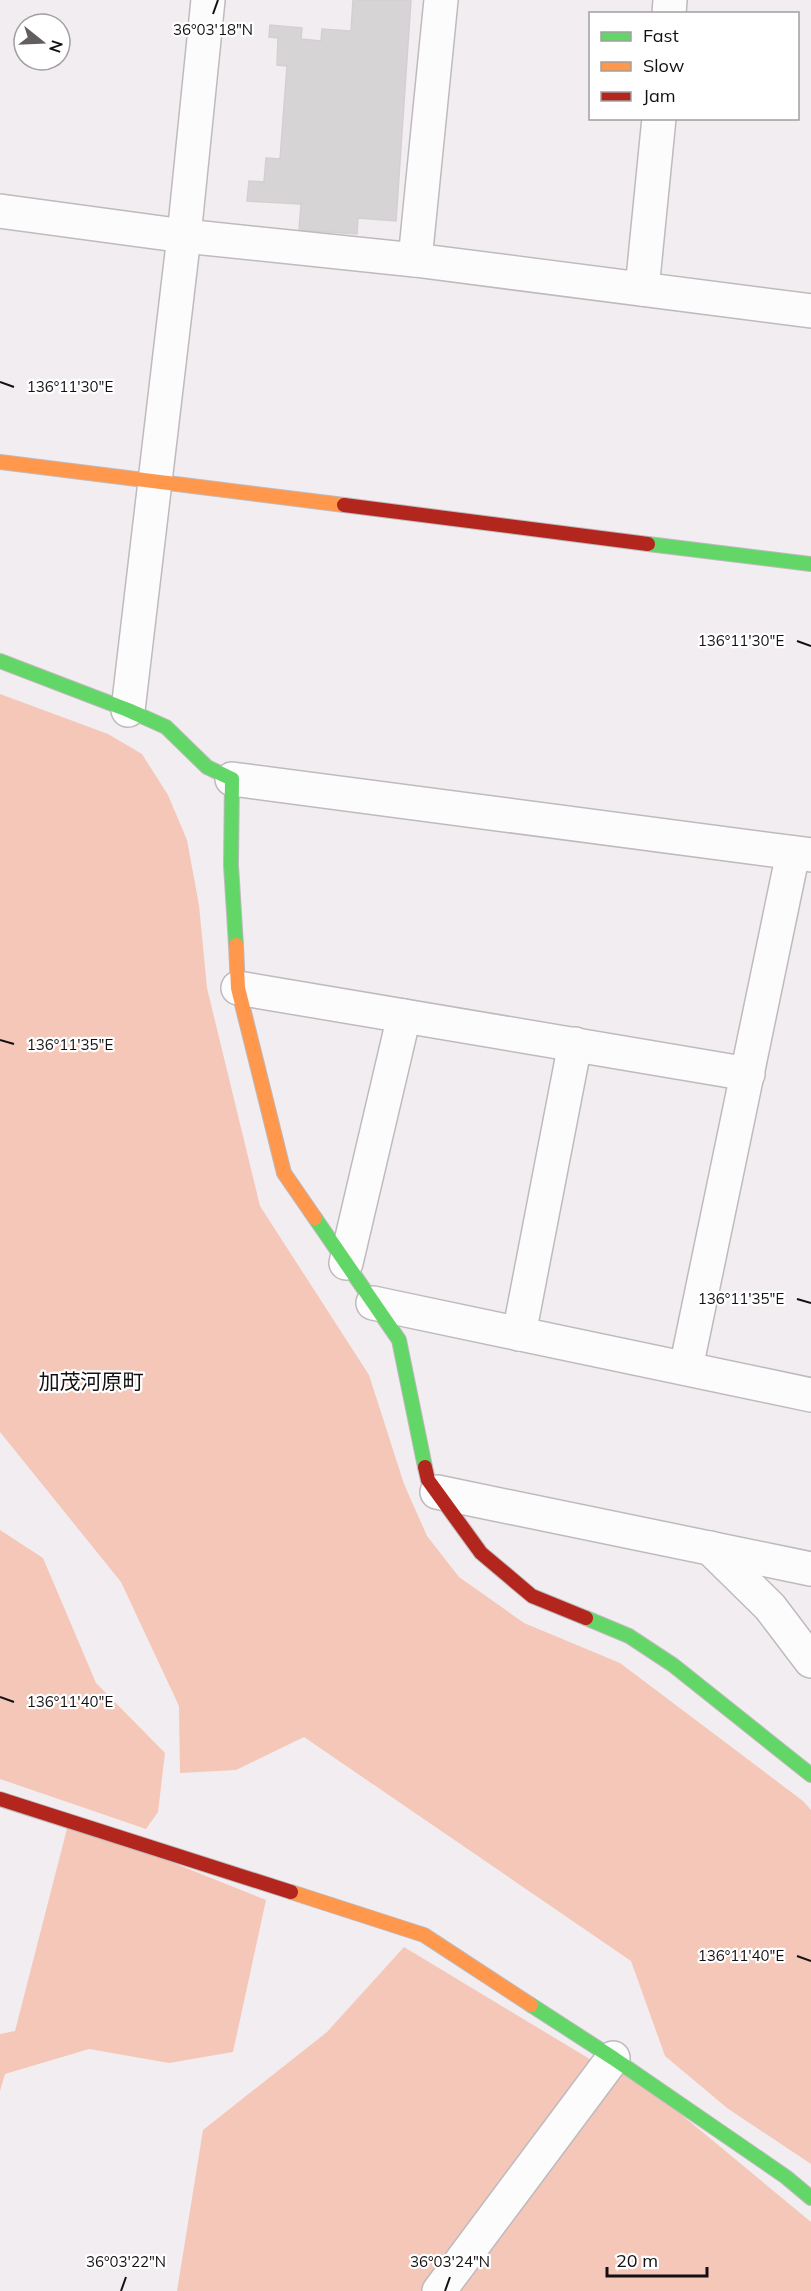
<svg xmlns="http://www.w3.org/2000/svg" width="811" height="2291" font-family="Mulish,'Noto Sans JP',sans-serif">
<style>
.green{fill:#f5c7b8}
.building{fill:#d7d4d6;stroke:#d3cfd3;stroke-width:1.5}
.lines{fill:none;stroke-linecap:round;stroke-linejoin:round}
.street-casing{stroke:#bebabd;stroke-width:36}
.fast-casing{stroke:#bebabd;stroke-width:16}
.slow-casing{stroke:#bebabd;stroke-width:16}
.jam-casing{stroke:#bebabd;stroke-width:16}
.street{stroke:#fdfcfd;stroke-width:33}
.fast{stroke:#63d668;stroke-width:14}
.slow{stroke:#ff974d;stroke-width:14}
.jam{stroke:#b3261e;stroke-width:14}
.ticks{fill:none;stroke:#141012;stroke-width:2}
.labels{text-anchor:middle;stroke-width:4.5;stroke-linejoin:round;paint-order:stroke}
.quarter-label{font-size:21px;fill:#141012;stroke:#fff}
.ticks-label{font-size:15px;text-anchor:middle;fill:#141012;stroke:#fff;stroke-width:4.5;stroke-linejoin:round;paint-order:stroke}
</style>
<rect width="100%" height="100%" fill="#f2edf0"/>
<g class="green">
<path d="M0 694 108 734 142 754 168 795 187 840 199 905 207 988 260 1206 369 1375 404 1484 427 1536 459 1577 524 1623 620 1663 803 1801 811 1810V2164L727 2108 665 2056 631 1961 304 1737 236 1770 180 1773 179 1706 121 1582 0 1432Z"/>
<path d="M0 1530 43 1558 96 1683 165 1753 158 1812 146 1829 0 1779Z"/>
<path d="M69 1821 266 1900 233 2052 169 2063 89 2049 5 2074 0 2091V2034L15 2031Z"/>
<path d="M404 1947 593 2061 424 2291H177L203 2130 327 2032Z"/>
<path d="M613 2058 811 2222V2291H439Z"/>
</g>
<path class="building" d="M353 0H411L396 221 358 218 357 234 299 230 301 204 247 201 249 181 264 182 266 158 280 159 287 66 277 65 278 38 269 37 270 25 302 28 301 39 321 41 322 29 351 31Z"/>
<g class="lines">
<defs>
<g id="street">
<path d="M669 14 670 0"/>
<path d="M0 211 184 236 415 260 811 311"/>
<path d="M415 260 441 0"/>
<path d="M642 289 659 118"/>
<path d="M128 710 184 236 208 0"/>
<path d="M232 779 811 855"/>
<path d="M238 988 748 1074"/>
<path d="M346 1263 404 1016"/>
<path d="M373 1303 811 1395"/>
<path d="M519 1334 575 1044"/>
<path d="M686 1368 793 853"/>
<path d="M437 1492 811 1569"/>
<path d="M710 1548 770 1607 811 1661"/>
<path d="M439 2291 613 2058"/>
</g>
<g id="fast">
<path d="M648 544 811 564"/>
<path d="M0 661 128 710 166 727 207 767 232 779 231 865 236 945"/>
<path d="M315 1218 399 1340 425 1467"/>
<path d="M586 1618 629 1636 673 1665 811 1775"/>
<path d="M531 2005 613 2058 786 2177 811 2198"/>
</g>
<g id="slow">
<path d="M0 462 344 505"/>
<path d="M236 945 238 988 284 1173 315 1218"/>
<path d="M291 1892 424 1935 531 2005"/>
</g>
<g id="jam">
<path d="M344 505 648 544"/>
<path d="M425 1467 428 1480 481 1553 532 1596 586 1618"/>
<path d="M0 1799 291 1892"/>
</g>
</defs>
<use href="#street" class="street-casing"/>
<use href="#fast" class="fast-casing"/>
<use href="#slow" class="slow-casing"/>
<use href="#jam" class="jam-casing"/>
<use href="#street" class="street"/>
<use href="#fast" class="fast"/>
<use href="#slow" class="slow"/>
<use href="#jam" class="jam"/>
</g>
<path class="ticks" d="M213 14 218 0M0 382 14 387M797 641 811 646M0 1040 14 1044M797 1299 811 1303M0 1697 14 1702M797 1956 811 1961M121 2291 126 2277M445 2291 450 2277"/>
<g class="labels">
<g class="quarter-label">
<text x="91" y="1389">加茂河原町</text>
</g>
</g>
<g class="ticks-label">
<text x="213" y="35">36°03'18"N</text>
<text x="70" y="392">136°11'30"E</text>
<text x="741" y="646">136°11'30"E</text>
<text x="70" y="1050">136°11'35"E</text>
<text x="741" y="1304">136°11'35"E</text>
<text x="70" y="1707">136°11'40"E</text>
<text x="741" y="1961">136°11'40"E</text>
<text x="126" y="2267">36°03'22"N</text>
<text x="450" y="2267">36°03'24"N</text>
</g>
<rect x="589" y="12" width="210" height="108" fill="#ffffff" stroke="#a19fa0" stroke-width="1.5"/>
<rect x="601" y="32" width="30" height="9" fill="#63d668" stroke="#a19fa0" stroke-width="1.5"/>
<text x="643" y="42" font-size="18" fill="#141012">Fast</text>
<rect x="601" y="62" width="30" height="9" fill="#ff974d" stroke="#a19fa0" stroke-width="1.5"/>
<text x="643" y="72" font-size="18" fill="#141012">Slow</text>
<rect x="601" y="92" width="30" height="9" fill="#b3261e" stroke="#a19fa0" stroke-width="1.5"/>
<text x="643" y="102" font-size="18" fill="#141012">Jam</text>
<g transform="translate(42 42) rotate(108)"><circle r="28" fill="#ffffff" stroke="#a19fa0" stroke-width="1.5"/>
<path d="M0-4.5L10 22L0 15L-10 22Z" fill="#625d60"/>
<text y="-9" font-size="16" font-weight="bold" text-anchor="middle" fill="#141012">N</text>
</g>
<path d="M607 2267v9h100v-9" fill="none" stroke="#141012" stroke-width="3"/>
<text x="616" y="2267" font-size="18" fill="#141012" stroke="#ffffff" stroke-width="4.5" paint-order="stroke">20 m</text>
</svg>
